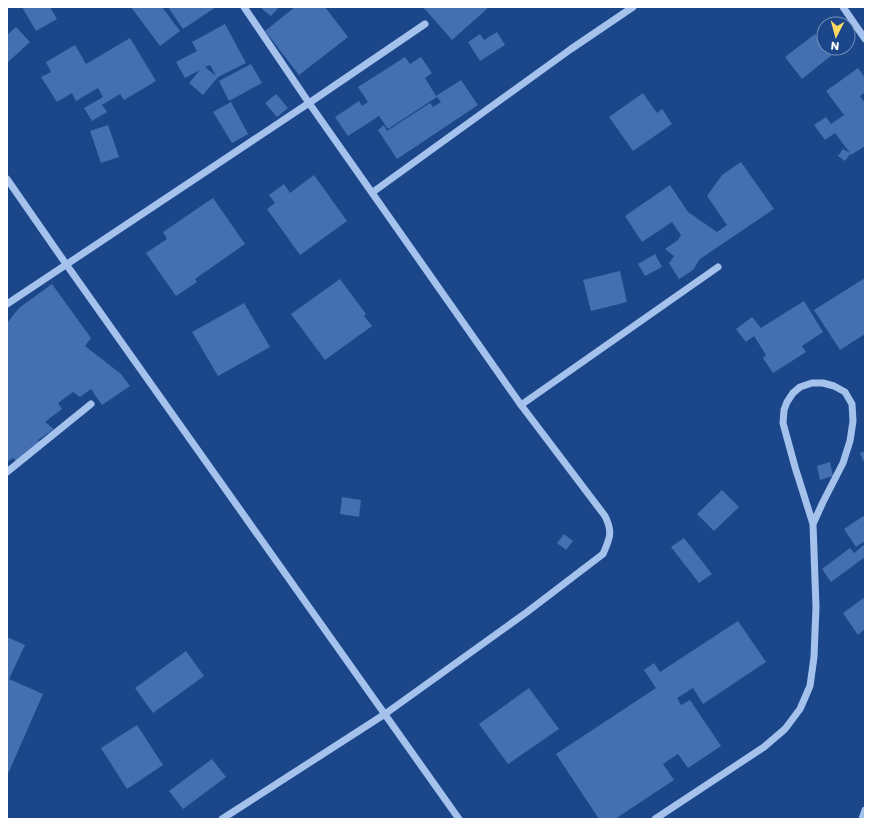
<svg xmlns="http://www.w3.org/2000/svg" width="872" height="826" font-family="Poppins,sans-serif">
<style>
.building{fill:#4470b2;fill-rule:evenodd}
.lines{fill:none;stroke-linecap:round;stroke-linejoin:round}
.minor{stroke:#a5c2ed;stroke-width:7}
</style>
<rect width="100%" height="100%" fill="#1b468a"/>
<g class="building">
<path d="M22 7H50L57 19 36 31Z"/>
<path d="M131 7H162L180 31 160 46Z"/>
<path d="M168 7H216L183 29Z"/>
<path d="M263 7H279L271 16 262 9Z"/>
<path d="M295 7H325L348 37 299 75 265 31Z"/>
<path d="M423 7H489L452 40Z"/>
<path d="M225 24 246 63 218 77 203 95 189 83 200 70 185 78 176 62 197 51 192 42ZM210 65 216 76 205 67Z"/>
<path d="M16 27 30 42 7 63V35Z"/>
<path d="M497 32 505 45 480 61 468 42 480 34 484 40Z"/>
<path d="M815 34 824 45V48H826L832 55 802 79 785 57Z"/>
<path d="M130 38 156 81 124 100 120 94 102 105 107 112 92 121 84 108 103 97 98 88 76 101 72 93 57 102 41 77 51 72 46 62 75 45 86 64Z"/>
<path d="M405 57 410 64 421 57 432 73 425 78 436 96 461 80 478 105 397 159 378 130 384 125 387 131 430 103 433 107 441 102 437 97 388 129 379 116 348 136 335 117 359 101 362 106 368 102 358 87Z"/>
<path d="M251 64 262 83 229 101 219 81Z"/>
<path d="M858 68 865 78V92L860 96 865 103V146L851 155 850 154 845 161 838 156 843 149 850 153 835 133 825 140 814 125 826 117 831 124 844 115 826 91Z"/>
<path d="M643 93 657 113 662 109 672 124 633 151 609 117Z"/>
<path d="M276 94 288 108 277 117 265 103Z"/>
<path d="M231 102 248 134 232 143 213 112Z"/>
<path d="M108 125 119 157 101 163 90 131Z"/>
<path d="M741 162 774 209 700 259 693 270 679 279 669 263 674 256 665 249 678 240 681 235 672 222 642 242 625 216 670 185 688 212 717 232 727 225 707 196 722 175Z"/>
<path d="M314 175 347 221 300 255 267 209 275 203 269 195 284 184 290 193Z"/>
<path d="M213 198 245 244 195 279 197 282 176 296 146 253 167 239 163 232Z"/>
<path d="M655 254 662 267 645 276 638 264Z"/>
<path d="M620 271 627 302 591 311 583 280Z"/>
<path d="M865 278V334L840 350 814 310Z"/>
<path d="M340 279 366 314 364 316 372 326 325 360 291 314Z"/>
<path d="M52 284 91 338 85 346 121 374 130 386 102 405 91 389 80 397 73 392 58 403 62 409 45 422 54 429 38 440 41 445 17 462 13 458 7 462V323L19 308Z"/>
<path d="M804 301 823 332 802 346 806 352 773 373 763 358 766 355 754 336 746 342 736 329 752 317 761 328Z"/>
<path d="M244 303 270 347 218 376 192 332Z"/>
<path d="M865 451V464L860 453Z"/>
<path d="M830 462 833 476 820 480 817 466Z"/>
<path d="M722 490 739 507 714 531 697 514Z"/>
<path d="M342 497 361 500 359 517 340 514Z"/>
<path d="M865 515V541L856 547 844 529Z"/>
<path d="M564 534 573 541 566 550 557 543Z"/>
<path d="M684 538 712 574 699 583 671 547Z"/>
<path d="M865 544V557L831 582 822 569 850 548 854 553Z"/>
<path d="M865 597V629L858 635 843 613Z"/>
<path d="M738 621 766 662 703 704 693 688 677 698 681 705 690 700 721 746 688 768 678 754 663 764 674 780 615 819H599L556 754 656 688 644 670 654 663 660 672Z"/>
<path d="M7 637 25 645 9 679 43 694 7 776Z"/>
<path d="M186 651 204 676 153 713 135 688Z"/>
<path d="M529 688 559 729 508 764 479 724Z"/>
<path d="M137 725 163 765 127 789 101 748Z"/>
<path d="M212 759 226 777 183 809 169 791Z"/>
</g>
<g class="lines">
<g class="minor">
<path d="M843 7 865 39"/>
<path d="M7 179 66 264 459 819"/>
<path d="M373 192 571 49 633 7"/>
<path d="M7 304 309 103 425 24"/>
<path d="M521 405 718 267"/>
<path d="M7 472 91 404"/>
<path d="M222 819 385 714 527 612 603 554C610 538 613 532 605 516L521 405 309 103 244 7"/>
<path d="M655 819 764 747 785 729 800 709 810 686 814 657 816 607 813 524 795 467 783 423 784 410 787 402 793 393 800 387 812 383H823L834 386 845 392 852 404 853 421 850 441 843 463 823 502 813 524"/>
<path d="M862 819 865 810"/>
</g>
</g>
<rect width="872" height="826" fill="none" stroke="#ffffff" stroke-width="16"/>
<g transform="translate(836 36) rotate(186)"><circle r="19" fill="#1b468a" stroke="#7690b9"/>
<path d="M0-3L7 15L0 10L-7 15Z" fill="#fed962"/>
<text y="-6" font-size="11" font-weight="bold" text-anchor="middle" fill="#ffffff">N</text>
</g>
</svg>
